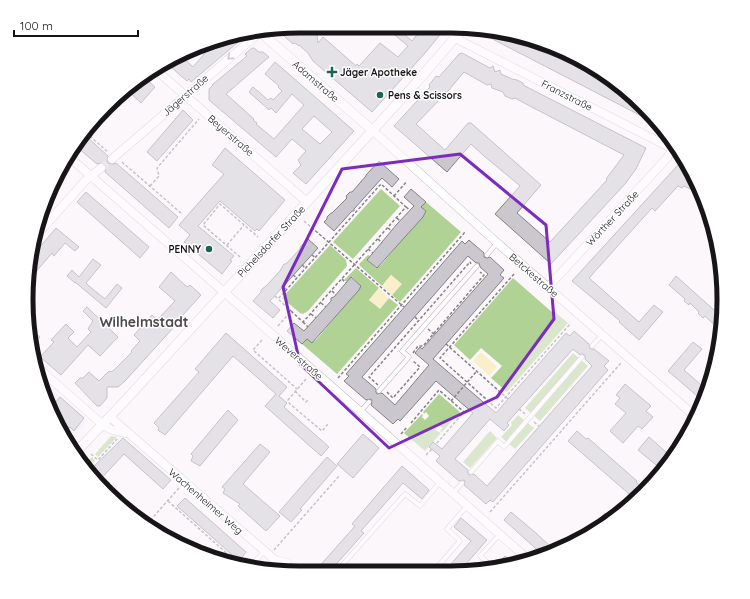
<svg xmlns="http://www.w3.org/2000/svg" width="750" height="599" font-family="Quicksand,sans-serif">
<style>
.commercial{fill:#f3ebfc}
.green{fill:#b1d295}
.sand{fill:#f9efca}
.building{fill:#cac8ce;stroke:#848287;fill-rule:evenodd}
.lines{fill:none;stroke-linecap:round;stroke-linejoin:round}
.minor-tunnel{stroke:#dad5d9;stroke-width:8;stroke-dasharray:8 4;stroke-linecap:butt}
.service-casing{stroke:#bcb7bb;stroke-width:5}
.minor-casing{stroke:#bcb7bb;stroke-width:9}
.tertiary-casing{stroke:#bcb7bb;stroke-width:10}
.path{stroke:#848083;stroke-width:1.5;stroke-dasharray:3 2;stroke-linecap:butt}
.service{stroke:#fff;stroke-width:4}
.minor{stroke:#fff;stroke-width:8}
.tertiary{stroke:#fff;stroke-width:9}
.oneway{stroke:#979697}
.marked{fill:none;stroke:#7b2cbf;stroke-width:3;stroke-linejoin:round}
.poi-dot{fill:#1d6354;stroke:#fff;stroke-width:1.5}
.labels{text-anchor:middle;stroke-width:3;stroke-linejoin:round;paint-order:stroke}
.poi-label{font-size:10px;font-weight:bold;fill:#171517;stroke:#fff;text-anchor:start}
.street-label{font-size:10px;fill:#171517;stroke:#fff}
.district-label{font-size:14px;font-weight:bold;fill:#4c484b;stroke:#fff}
.rim{fill:none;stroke:#171517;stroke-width:5}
</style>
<rect width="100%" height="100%" fill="#fcf7fb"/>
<path class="commercial" d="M41 379 88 421 67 443 63 436 40 381Z"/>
<g class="green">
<path d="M381 189 400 206 353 259 333 242Z"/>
<path d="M426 202 461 232 400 302 392 295 401 284 391 275 382 286 360 266 359 264 368 255 370 256 367 260 376 268 381 265 426 211 421 207Z"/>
<path d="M330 245 346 260 347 266 308 311 303 314 300 313 282 298Z"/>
<path d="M356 268 379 288 369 300 380 308 389 298 398 305 337 374 302 344 307 339 312 343 317 339 361 286 352 277 347 282 344 280Z"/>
<path d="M513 278 553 313 555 312 568 323 507 392 491 378 502 366 481 348 470 360 454 345Z"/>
<path d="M573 353 588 366 540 421 525 408Z"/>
<path d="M439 394 460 412 442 432 440 431 443 428 439 425 435 430 441 433 425 451 404 433 422 414 423 415 422 417 425 420 429 416 426 412 424 414 423 412Z"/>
<path d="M518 415 534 428 515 449 501 437 512 425 511 423Z"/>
<path d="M490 431 497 438 470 468 463 462Z"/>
<path d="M111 436 117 437 98 457 95 454Z"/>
<path d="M92 457 95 460 86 469 83 465Z"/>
<path d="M111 496C120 500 131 505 132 516Z"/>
</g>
<g class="sand">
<path d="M391 275 402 284 392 295 382 286Z"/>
<path d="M379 288 389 298 380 309 369 300Z"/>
<path d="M481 352 497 367 489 376 473 361Z"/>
</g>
<g class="building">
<path d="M299 26 303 29 305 27 307 29 308 28 312 31 316 28 318 43 323 37 356 66 357 64 359 66 380 43 398 57 408 46 384 26H395L412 41 424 26H438L443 31 426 52 372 112 313 61 308 53 299 45V46L295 43 293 44 276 29Z"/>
<path d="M474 28 527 39V40L631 95 655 123 473 29Z"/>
<path d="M249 33 191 82 189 79 187 81 165 62 180 55 193 67 206 52 215 45 213 42H221L229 35Z"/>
<path d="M252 48H254L259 52H263L269 57 226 94 254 119 253 120 257 123 256 124 274 139 304 105 292 94 276 113 271 108 269 110 249 92 253 87 268 100 271 98 273 100 282 91 278 87 279 86 265 74 275 62 354 131 306 184 293 173 301 165 298 160 306 151 292 139 276 157 209 100V89L213 85H212L247 56 245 54ZM314 116 332 132 320 144 302 129Z"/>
<path d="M462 53 490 68 493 66 495 72 500 70 501 74 512 79 517 80 523 83V85L646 148 636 169 625 184 551 264 495 214 520 186 513 180 484 156 471 144 447 172 394 126 430 87 429 85 436 76 439 77 459 54ZM464 72 487 85 491 84 492 88 503 92 505 96 512 99 515 98 526 104 624 155 606 179 607 180 550 242 517 213 541 185 488 138 471 123H468L445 150 416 124 448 91Z"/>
<path d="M144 77 155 87 141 103 127 90Z"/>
<path d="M183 110 193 120 157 161 147 152Z"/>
<path d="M86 136 108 156 107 160 108 163 113 164 116 163 178 217 169 228 105 172 106 168 105 164 101 163 97 164 77 147Z"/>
<path d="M225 148 285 200 259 231 257 229 255 231 220 201 198 226 234 256 230 260 232 261 222 274 184 242 190 235 179 225 224 174 212 165Z"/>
<path d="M379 161 399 179 392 187 382 178 354 209V211H352L334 231 324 222 327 219V217L331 213H332L347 198 346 196 350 192H352L366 176V175Z"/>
<path d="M678 165 691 171 698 187 696 192 684 186 682 188 678 186 655 211 652 208 589 278 639 322 654 305 663 312 639 340 619 322 620 321 572 281Z"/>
<path d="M411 189 426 202 421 207 426 211 423 217 377 268 367 260 397 224 414 206 404 197Z"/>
<path d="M86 192 149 247 140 258 77 202Z"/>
<path d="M56 228 79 247 75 251 65 243 54 256 52 253 28 281 32 256Z"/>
<path d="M308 239 318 248 270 301 280 310 273 318 253 301 261 292V290L267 285 280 271 284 264H286L300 249V247Z"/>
<path d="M469 240 484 253V257L487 258 490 257 504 270 500 275 504 278 433 359 496 413 566 333 570 336 574 331 589 344 590 349H594L609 361 604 366 608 370 493 502 490 500 486 504 464 485 465 482 464 480 459 481 436 461 440 456 429 447 433 442 442 449 473 413 436 381 400 421 398 419 393 424 371 405 372 401 371 399 366 400 344 381 349 376 346 374 462 241 465 244ZM468 256 476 263H479L480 267 488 274 422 349 420 347 415 353 429 365 395 405 382 393 377 394 376 392V389L362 377ZM573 349 580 355 582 354 585 355V359L592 366 487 486 474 474 469 475 468 473V470L455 459 490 419 504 431 509 425 507 423Z"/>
<path d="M93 259 101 265 86 283 89 286 105 299 117 284 122 288 106 308 75 282V283L67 276 72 270 79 277Z"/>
<path d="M171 272 187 287 190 285 201 295 173 326 174 327 125 381 118 387H107V398L100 406H97L75 383 80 378H83L89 372 99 381 108 372 113 371 132 352 131 351 140 341 134 335 152 315 157 320 175 301 159 287Z"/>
<path d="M676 276 723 318 721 331 705 316 703 318 698 313 699 312 690 303 689 305 684 301 685 299 669 285Z"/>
<path d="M351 277 361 286 359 290 312 343 307 339 302 344 287 331 294 323 304 331 331 301V298L334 297Z"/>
<path d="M87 307 118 337 100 356 88 345 61 375 40 357 54 342 51 340 66 324 74 332 68 338 77 347 91 332 88 329 93 321 83 311Z"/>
<path d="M30 329 40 337 32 346Z"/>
<path d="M226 333 287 387 279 396 287 403 284 407 329 447 321 456 265 406 276 394 233 356 165 435 158 430 159 428 154 423 199 372 195 369Z"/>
<path d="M693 342 702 349 684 370 707 390 703 401 668 371Z"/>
<path d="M625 384 651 406 646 411 653 417 642 429 638 426 623 443 610 431 626 413 615 404 620 398 616 395Z"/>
<path d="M46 396 54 404 60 397 84 418 74 431 70 427 62 436Z"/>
<path d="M228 410 238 420 200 466 191 461 193 456 191 454Z"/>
<path d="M577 431 586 439 588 438 637 481 636 482 645 490 636 500 568 441Z"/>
<path d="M363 434 379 448 353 478 337 464Z"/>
<path d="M649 437 667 453 656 465 638 450Z"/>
<path d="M123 438 171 480 163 489 124 454 97 483 94 480 88 472Z"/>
<path d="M260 444 270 452 243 484 280 516 266 531 238 506 240 504 223 493 225 489 222 487Z"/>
<path d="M327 457 337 466 300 509 302 510 291 522 279 512Z"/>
<path d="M402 466 429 490 422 499 403 483 361 531 364 533 331 570 317 569 355 526 352 524Z"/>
<path d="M185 498 246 552 239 561 177 506Z"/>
<path d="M511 512 536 533 554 550 543 555 504 520Z"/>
<path d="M605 513 611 519 588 536 586 533Z"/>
<path d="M461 518 487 540 459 572H444L471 541 454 527Z"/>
<path d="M505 556 515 565 497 568 496 565Z"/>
</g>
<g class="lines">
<path class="minor-tunnel" d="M101 168 112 159"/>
<defs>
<g id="service">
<path d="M487 255 497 243"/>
<path d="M592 346 602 335"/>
<path d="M379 391 409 357 402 351 477 266"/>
<path d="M360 412 369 402"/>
<path d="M471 472 498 441 504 447 582 357"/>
<path d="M453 493 462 483"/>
<path d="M250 568 264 551"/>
<path d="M494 568 480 556 500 534"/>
<path d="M338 570 405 494 420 506 440 482"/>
<path d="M433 572 460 541 447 529 467 506"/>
</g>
<g id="minor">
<path d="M455 38 679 152"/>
<path d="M155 69 307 202"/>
<path d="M372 130 494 240 697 418"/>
<path d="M68 156 224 292 529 560"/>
<path d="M112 159 260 32"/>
<path d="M34 238 85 181 101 168"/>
<path d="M548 287 667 158 674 147"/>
<path d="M35 365 103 425 112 430 127 433"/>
<path d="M110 417 275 560 287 563"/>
</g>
<g id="tertiary">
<path d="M259 31 372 130"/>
<path d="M75 453 122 404 416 83 447 47 464 27"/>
</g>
</defs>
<use href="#service" class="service-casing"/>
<use href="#minor" class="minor-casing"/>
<use href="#tertiary" class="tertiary-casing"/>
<g class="path">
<path d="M90 127 112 101"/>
<path d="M86 133 108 152"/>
<path d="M122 162 182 214"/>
<path d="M150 186 159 176 157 168 199 119"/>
<path d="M394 196 407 181"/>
<path d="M406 207 410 210"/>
<path d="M397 218 400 221"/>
<path d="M304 221 404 307"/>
<path d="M388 228 392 231"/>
<path d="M378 239 382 243"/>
<path d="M227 245 244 225"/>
<path d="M368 249 373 253"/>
<path d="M312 255 316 258"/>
<path d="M240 257 203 225 220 204 258 237"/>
<path d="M302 265 306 268"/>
<path d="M514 274 440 358 496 408 570 324"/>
<path d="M293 275 297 278"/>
<path d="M342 279 346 283"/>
<path d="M283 287 287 290"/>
<path d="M332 291 336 295"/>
<path d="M275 296 278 299"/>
<path d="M321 303 326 307"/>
<path d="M311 314 316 318"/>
<path d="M415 317 419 321"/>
<path d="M303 322 308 327"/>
<path d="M278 326 291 311 303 322 406 207 381 184 278 299 291 311"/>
<path d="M428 329 435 335"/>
<path d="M262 340 253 350 297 389"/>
<path d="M446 344 508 399"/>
<path d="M413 353 418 346H423L484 275 480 272"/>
<path d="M338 378 465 232"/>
<path d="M306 379 288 400 290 404 322 431 327 425 330 424"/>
<path d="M378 385 369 377 470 262 471 264"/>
<path d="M295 391 306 402 308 400"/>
<path d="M387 392 393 398 420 367 413 361"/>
<path d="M451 401 476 372"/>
<path d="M519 409 525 414"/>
<path d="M534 422 539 426"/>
<path d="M411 423 439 390 464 412 436 444"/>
<path d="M401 434 407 427"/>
<path d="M91 454 98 460 117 439"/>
<path d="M426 455 432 449"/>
<path d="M101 486 106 480 147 524"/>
<path d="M168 501 241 566"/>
<path d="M490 512 621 363"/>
<path d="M147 524 179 488"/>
<path d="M274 550 339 476"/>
<path d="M466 572 476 561"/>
</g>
<use href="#service" class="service"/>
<use href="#minor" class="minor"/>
<use href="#tertiary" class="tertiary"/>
</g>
<defs><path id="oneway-chevron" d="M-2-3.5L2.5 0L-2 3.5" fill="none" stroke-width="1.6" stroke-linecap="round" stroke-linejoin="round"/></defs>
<use class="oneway" href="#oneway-chevron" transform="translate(230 57) rotate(140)"/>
<path d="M0 0H750V599H0ZM460 154 546 225 554 319 497 397 389 448 300 364 283 287 342 169Z" fill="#fcf7fb" fill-opacity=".55" fill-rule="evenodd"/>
<path class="marked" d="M460 154 546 225 554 319 497 397 389 448 300 364 283 287 342 169Z"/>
<g class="poi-dot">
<path d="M330 66h4v4h4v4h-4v4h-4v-4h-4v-4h4z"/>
<circle cx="380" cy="95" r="4"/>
<circle cx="209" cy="249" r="4"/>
</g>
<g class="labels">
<g class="poi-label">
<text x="340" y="76">Jäger Apotheke</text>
<text x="388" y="99">Pens &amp; Scissors</text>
<text x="201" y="253" text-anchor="end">PENNY</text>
</g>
<g class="street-label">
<text transform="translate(316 81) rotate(41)" y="4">Adamstraße</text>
<text transform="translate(185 95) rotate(-41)" y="4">Jägerstraße</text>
<text transform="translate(567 95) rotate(27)" y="4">Franzstraße</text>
<text transform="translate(231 135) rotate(41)" y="4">Beyerstraße</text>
<text transform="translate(612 218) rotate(-47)" y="4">Wörther Straße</text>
<text transform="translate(271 241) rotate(-47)" y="4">Pichelsdorfer Straße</text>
<text transform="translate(534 275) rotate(41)" y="4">Betckestraße</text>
<text transform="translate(299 358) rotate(41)" y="4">Weverstraße</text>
<text transform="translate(206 501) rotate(41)" y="4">Wachenheimer Weg</text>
</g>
<g class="district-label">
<text x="144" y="327">Wilhelmstadt</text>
</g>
</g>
<path d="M0 0H750V599H0ZM299 33H451A266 266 0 0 1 717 299V300A266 266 0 0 1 451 566H299A266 266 0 0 1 33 300V299A266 266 0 0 1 299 33Z" fill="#fff" fill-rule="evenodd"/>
<path class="rim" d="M299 33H451A266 266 0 0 1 717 299V300A266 266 0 0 1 451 566H299A266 266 0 0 1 33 300V299A266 266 0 0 1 299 33Z"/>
<path d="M14 30v6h124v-6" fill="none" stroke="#171517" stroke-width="2"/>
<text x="20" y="30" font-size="12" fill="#171517" stroke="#ffffff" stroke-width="3" paint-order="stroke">100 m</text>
</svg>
